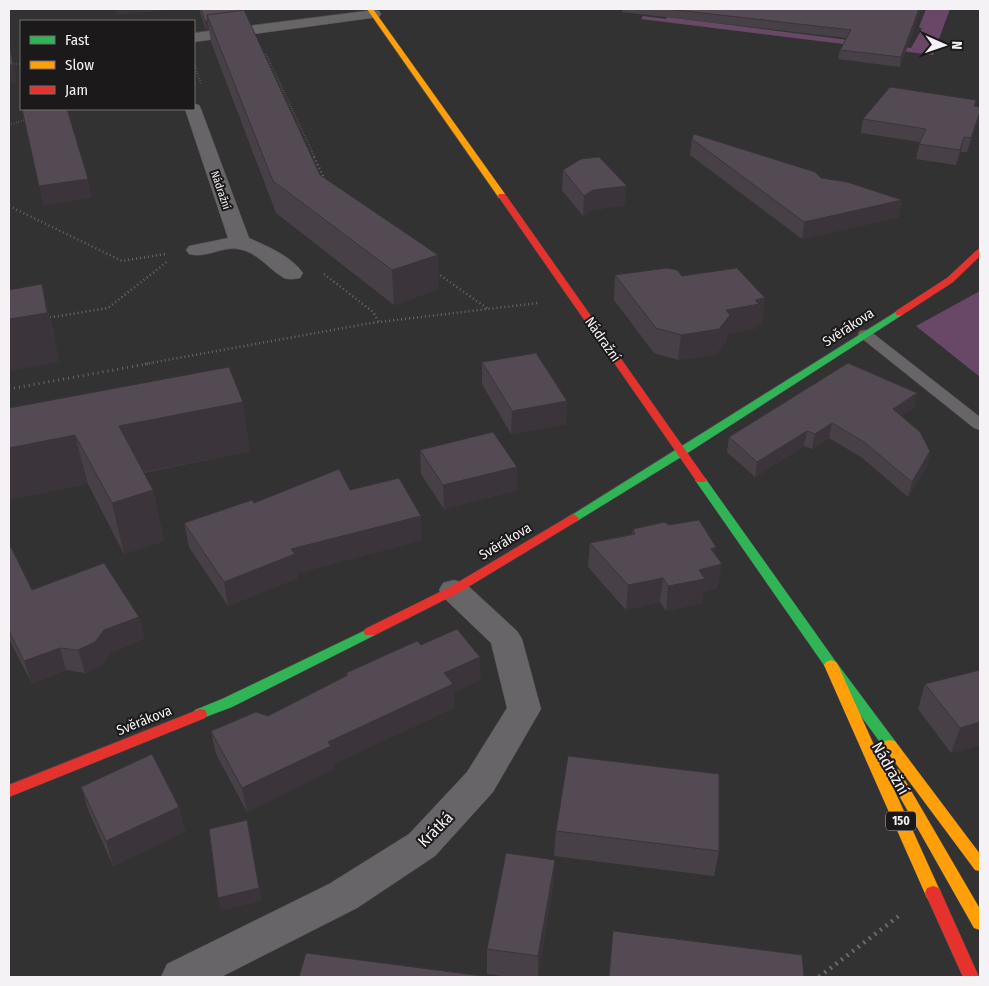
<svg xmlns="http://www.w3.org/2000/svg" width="989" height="986" font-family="'Fira Sans Condensed',sans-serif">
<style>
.green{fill:#694867}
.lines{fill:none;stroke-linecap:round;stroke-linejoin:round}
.lane-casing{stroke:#4f4d4e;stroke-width:1}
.street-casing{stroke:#4f4d4e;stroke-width:1}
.fast-casing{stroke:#4f4d4e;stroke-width:1}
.slow-casing{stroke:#4f4d4e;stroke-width:1}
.jam-casing{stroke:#4f4d4e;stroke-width:1}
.path-far3{stroke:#6a686a;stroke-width:2;stroke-dasharray:0.5 2;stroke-linecap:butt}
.path-far2{stroke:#6a686a;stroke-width:2.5;stroke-dasharray:1 3;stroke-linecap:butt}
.path-far1{stroke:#6a686a;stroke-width:3;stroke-dasharray:1 4;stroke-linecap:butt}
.path{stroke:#6a686a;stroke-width:4.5;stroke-dasharray:2 5;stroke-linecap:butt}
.lane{fill:#676567;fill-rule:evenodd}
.street{fill:#676567;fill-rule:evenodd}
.fast{fill:#30b455;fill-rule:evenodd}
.slow{fill:#ff9f0a;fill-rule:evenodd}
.jam{fill:#e5322d;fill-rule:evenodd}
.wall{fill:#484047}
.shaded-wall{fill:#3b343a}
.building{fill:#544a53;stroke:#3b343a}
.labels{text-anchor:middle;stroke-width:4;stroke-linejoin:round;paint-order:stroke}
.far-street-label{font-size:11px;fill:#f4f2f4;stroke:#1b191a}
.shield{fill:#1b191a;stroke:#b3b1b3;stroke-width:1}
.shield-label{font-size:12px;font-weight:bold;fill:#f4f2f4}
.street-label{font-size:14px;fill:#f4f2f4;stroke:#1b191a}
.near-street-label{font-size:16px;fill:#f4f2f4;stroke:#1b191a}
</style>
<rect width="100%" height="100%" fill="#333233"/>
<g class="green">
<path d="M926 9H950L933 55 641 19 643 16 666 19 667 17 911 48 922 29 919 27Z"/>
<path d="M980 291V377L916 326Z"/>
</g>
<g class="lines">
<defs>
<path id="lane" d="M865 330 870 331 980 417V430L974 428 860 337 858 334 860 331Z"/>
<g id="street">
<path d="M374 10 379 11 381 14 379 17 194 42V33Z"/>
<path d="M194 104 199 105 201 109 249 238C268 247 290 255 303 273L300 278C294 279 290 280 284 278 269 270 258 252 238 249 223 246 206 259 189 254L186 250 189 246 228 238 185 109H194Z"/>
<path d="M454 580 465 583 517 631 522 639 541 709 493 792 435 856 357 908 221 977H161L167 964 329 884 409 834 467 772 507 708 491 643 443 597 439 590 443 583Z"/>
</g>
<g id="fast">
<path d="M899 310 904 313 902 315 686 454 577 521H569L567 518Z"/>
<path d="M701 477 705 478 836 662 895 741 897 745 895 749 890 750 885 749 826 668 695 480Z"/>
<path d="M370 628 375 629 376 632 375 635 232 707 200 719 195 718 193 714 195 710 222 699Z"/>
</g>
<g id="slow">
<path d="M367 9H373L505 194V198H499Z"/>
<path d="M831 660 836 662 838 665 887 774 889 770 894 768 899 770 980 909V930L974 928 888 776 941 893 939 898 933 900 927 898 824 665 826 662Z"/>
<path d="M890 740 895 741 980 854V871L975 870 885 749 883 745 885 741Z"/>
</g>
<g id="jam">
<path d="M499 194H505L705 478 707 480 705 482H697L498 196Z"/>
<path d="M980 249V256L953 282 902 315H896V311L947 278 977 250Z"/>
<path d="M573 514 579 518 577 521 458 593 375 635H365L364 632 365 629 450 587Z"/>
<path d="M200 709 205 710 207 714 205 718 9 797V785Z"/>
<path d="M933 886 939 888 979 977H963L925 893 927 888Z"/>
</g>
</defs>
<use href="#lane" class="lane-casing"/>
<use href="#street" class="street-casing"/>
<use href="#fast" class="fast-casing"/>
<use href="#slow" class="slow-casing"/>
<use href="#jam" class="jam-casing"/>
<g class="path-far3">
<path d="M266 54 315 158"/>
<path d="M9 64H21"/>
<path d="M194 64 201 84"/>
<path d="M9 125 27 119"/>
</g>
<g class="path-far2">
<path d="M314 157 325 180"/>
<path d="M9 206 122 261 165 254"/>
<path d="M437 273 488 309"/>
<path d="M324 274 373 312 379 322"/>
<path d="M46 318 108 308 168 261"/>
<path d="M145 364 371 323 538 303"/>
</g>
<path class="path-far1" d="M9 389 152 363"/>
<path class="path" d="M819 977 900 915"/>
<use href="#lane" class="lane"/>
<use href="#street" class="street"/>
<use href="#fast" class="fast"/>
<use href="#slow" class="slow"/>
<use href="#jam" class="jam"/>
</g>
<g class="wall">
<path d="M199 9H237L320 175 439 289 394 305 276 213 211 42 209 29 206 30Z"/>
<path d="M622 9H921L900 67 838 59 840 50 846 38 622 12Z"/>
<path d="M976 100 975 106 980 107V112L978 121 967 152H961L956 165 916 159 920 142 861 133 863 119Z"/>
<path d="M692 139 821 178 899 217 802 239 690 155Z"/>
<path d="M563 170 625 205 592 210 583 216 562 190Z"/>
<path d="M615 275 682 276 762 323 756 324V328L727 334V340L716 354 678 360 654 353 614 300Z"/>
<path d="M482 362 567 401 566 424 511 434 482 384Z"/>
<path d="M9 408 250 451 144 473 153 490 164 541 124 554 88 484Z"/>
<path d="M914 408 901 416 930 451 927 466 908 497 861 457 829 438 812 449 804 446 755 477 727 452 729 437Z"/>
<path d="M420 450 517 490 444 509 421 474Z"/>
<path d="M350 490 422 540 298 573V578L228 606 189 547 184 523 254 503Z"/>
<path d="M633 529 715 554 718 588 703 592 702 603 666 611 660 602 626 610 588 567 590 543 632 534Z"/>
<path d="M9 548 32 590 139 617 144 639 110 653 102 665 85 673 66 670 32 684 9 639Z"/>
<path d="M421 645 481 680 454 692V708L333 764 334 769 247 812 216 754 211 731 268 716 347 676 346 673Z"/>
<path d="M980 670V745L951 753 918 709 925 684Z"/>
<path d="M81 787 179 807 185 832 113 866 89 812Z"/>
<path d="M556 831 719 851 714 876 554 856Z"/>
<path d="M555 860 553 885 538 977H509L487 974V949Z"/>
</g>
<g class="shaded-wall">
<path d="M115 9H178L116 15Z"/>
<path d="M919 9H921L900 67 901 57Z"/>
<path d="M205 21H208L209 29 206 30Z"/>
<path d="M9 40 17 82 9 83Z"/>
<path d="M980 111 978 121 967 152 971 138Z"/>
<path d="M964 137 961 152 956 165 960 150Z"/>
<path d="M88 179 92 198 43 206 39 186Z"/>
<path d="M627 186 625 205 592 210 583 216 584 196 593 190Z"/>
<path d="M902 200 899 217 802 239 804 222Z"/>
<path d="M438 255 439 289 394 305 392 270Z"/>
<path d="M42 284 54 332 59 362 9 371V319Z"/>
<path d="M765 298 762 323 756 324V328L727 334V340L716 354 678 360 681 335 726 310 755 300Z"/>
<path d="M917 393 914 408 889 424 893 409Z"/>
<path d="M567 401 566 424 511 434 512 411Z"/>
<path d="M243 402 250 451 130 475 119 426Z"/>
<path d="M832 423 829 438 812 449 815 434Z"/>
<path d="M807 431 804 446 755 477 757 462Z"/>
<path d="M75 435 88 484 9 500V448Z"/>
<path d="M930 451 927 466 908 497 912 482Z"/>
<path d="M517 467V490L444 509 443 485Z"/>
<path d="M153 490 164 541 124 554 112 503Z"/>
<path d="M421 516 422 540 298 573V578L228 606 224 582 291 549Z"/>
<path d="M716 547 713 566 722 564 718 588 703 592 702 603 666 611 668 586 699 570 711 549Z"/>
<path d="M663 578 660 602 626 610 628 585Z"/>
<path d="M139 617 144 639 110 653 102 665 85 673 78 650 104 630Z"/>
<path d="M60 648 66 670 32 684 24 661Z"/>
<path d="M480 657 481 680 454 692V708L333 764 334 769 247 812 242 788 328 742 444 673Z"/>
<path d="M980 722V745L951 753 960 728Z"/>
<path d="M179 807 185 832 113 866 106 841Z"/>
<path d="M247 820 262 901 221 911 218 898Z"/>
<path d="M555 860 553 885 538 977V956Z"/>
</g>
<g class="building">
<path d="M201 9H237L238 11 207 15 208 21H205Z"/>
<path d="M668 9H919L901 57 840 50 851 30Z"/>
<path d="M244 10 320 175 438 255 392 270 273 181 207 15Z"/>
<path d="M9 43 13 65H9Z"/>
<path d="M890 87 976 100 974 106 980 107V111L971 138 964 137 960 150 919 144 926 129 863 119Z"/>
<path d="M22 109H67L88 179 39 186Z"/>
<path d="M694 134 815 172 821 178 847 182 902 200 804 222 692 139Z"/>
<path d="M599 157 627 186 593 190 584 196 563 170 581 159Z"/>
<path d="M667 268 677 270 682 276 737 268 765 298 755 300 759 304 726 310 730 315 719 329 681 335 656 328 615 275Z"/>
<path d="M42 284 47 313 9 319V290Z"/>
<path d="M536 353 567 401 512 411 482 362Z"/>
<path d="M848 363 917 393 893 409 920 432 930 451 912 482 864 442 832 423 815 434 807 431 757 462 729 437Z"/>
<path d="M229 367 243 402 119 426 153 490 112 503 75 435 9 448V408Z"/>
<path d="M493 432 517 467 443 485 420 450Z"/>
<path d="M339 469 350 490 399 478 421 516 291 549 295 554 224 582 184 523 252 500 254 503Z"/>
<path d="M699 520 716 547 711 549 722 564 699 570 705 579 668 586 663 578 628 585 590 543 635 534 633 529 665 522 669 525Z"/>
<path d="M11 547 32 590 104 563 139 617 104 630 95 642 78 650 60 648 24 661 9 631V548Z"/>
<path d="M457 629 480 657 444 673 453 684 328 742 331 746 242 788 211 731 256 712 268 716 348 675 346 673 417 641 421 645Z"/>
<path d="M980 670V722L960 728 925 684Z"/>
<path d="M152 754 179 807 106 841 81 787Z"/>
<path d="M568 756 719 774V851L556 831Z"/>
<path d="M247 820 259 888 218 898 209 829Z"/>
<path d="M506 853 555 860 538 956 487 949Z"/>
<path d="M613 931 802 955 804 977H609Z"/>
<path d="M306 953 482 976V977H299Z"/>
</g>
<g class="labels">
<g class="far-street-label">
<text transform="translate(221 190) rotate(71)" y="4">Nádražní</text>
</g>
<rect class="shield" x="886" y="811.5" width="30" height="19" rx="4"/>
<g class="shield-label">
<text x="901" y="825">150</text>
</g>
<g class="street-label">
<text transform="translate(848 327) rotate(-33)" y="5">Svěrákova</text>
<text transform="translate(603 339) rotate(55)" y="5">Nádražní</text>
<text transform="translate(505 541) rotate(-31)" y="5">Svěrákova</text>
<text transform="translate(144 720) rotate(-22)" y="5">Svěrákova</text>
</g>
<g class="near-street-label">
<text transform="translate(891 768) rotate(60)" y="6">Nádražní</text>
<text transform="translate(435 829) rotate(-45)" y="6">Krátká</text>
</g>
</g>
<rect width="989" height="986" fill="none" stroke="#f4f2f4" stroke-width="20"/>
<rect x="20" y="20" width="175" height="90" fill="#1b191a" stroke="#727071"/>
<rect x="30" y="36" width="25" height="8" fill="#30b455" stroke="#727071"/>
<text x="65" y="45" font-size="15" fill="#f4f2f4">Fast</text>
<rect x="30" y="61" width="25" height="8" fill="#ff9f0a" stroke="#727071"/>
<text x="65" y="70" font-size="15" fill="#f4f2f4">Slow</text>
<rect x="30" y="86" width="25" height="8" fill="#e5322d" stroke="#727071"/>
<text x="65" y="95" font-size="15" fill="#f4f2f4">Jam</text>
<g transform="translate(944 45) rotate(92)" stroke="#1b191a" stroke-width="4" paint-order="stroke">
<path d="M0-4L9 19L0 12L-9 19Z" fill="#f4f2f4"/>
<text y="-8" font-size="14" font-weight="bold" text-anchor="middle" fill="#f4f2f4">N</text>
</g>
</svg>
